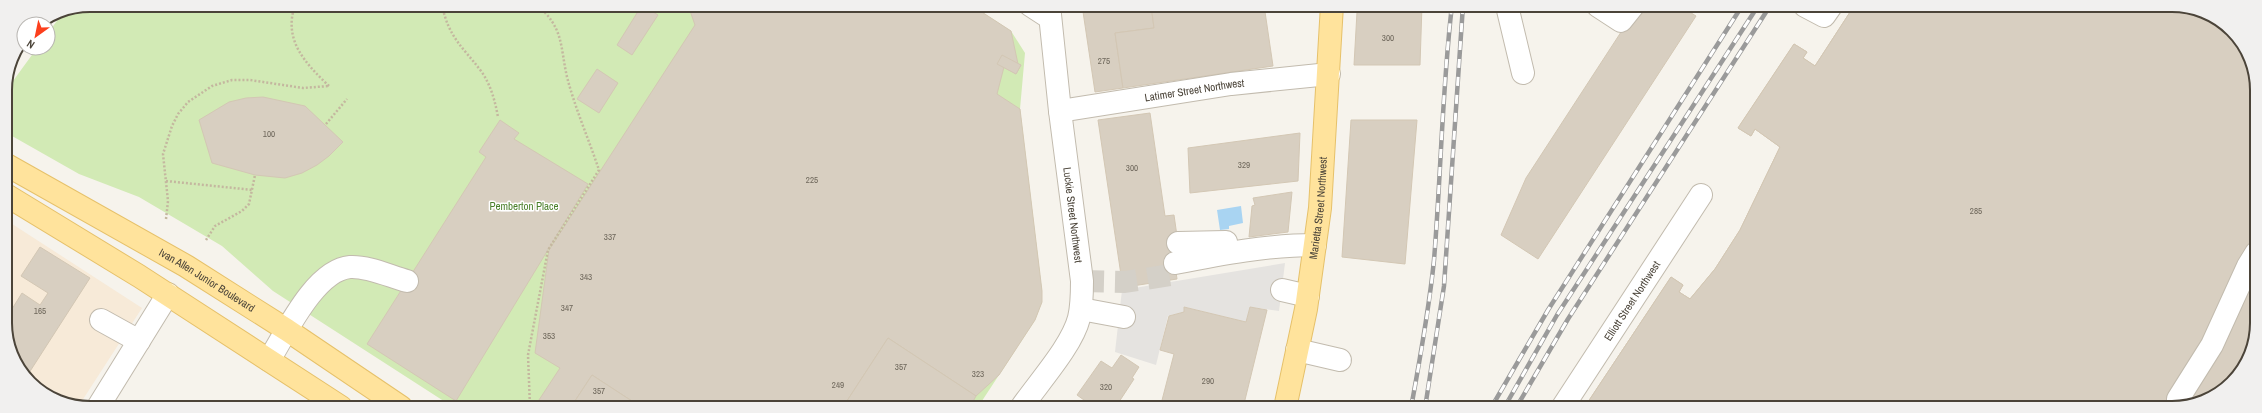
<svg xmlns="http://www.w3.org/2000/svg" width="2262" height="413" font-family="'Archivo Narrow',sans-serif">
<style>
.commercial{fill:#f7ead8}
.green{fill:#d2eab5}
.parking{fill:#e5e3e0}
.water{fill:#a9d4f2}
.building{fill:#d8cfc1;stroke:#d3c7b4}
.lines{fill:none;stroke-linecap:round;stroke-linejoin:round}
.minor-tunnel{stroke:#d4d0c8;stroke-width:22;stroke-dasharray:22 11;stroke-linecap:butt}
.minor-casing{stroke:#c2bbae;stroke-width:24}
.major-casing{stroke:#e6c16a;stroke-width:24}
.path{stroke:#c4b79f;stroke-width:2.5;stroke-dasharray:2 2;stroke-linecap:butt}
.minor{stroke:#fff;stroke-width:22}
.major{stroke:#ffe39c;stroke-width:22}
.rail-casing{stroke:#9a9a9a;stroke-width:4.5}
.rail{stroke:#fff;stroke-width:3;stroke-dasharray:9;stroke-linecap:butt}
.labels{text-anchor:middle;stroke-width:3;stroke-linejoin:round;paint-order:stroke}
.number-label{font-size:9px;fill:#6e675b}
.street-label{font-size:11px;fill:#4b4439;stroke:#fff}
.park-label{font-size:11px;fill:#4a7f2a;stroke:#fff}
.rim{fill:none;stroke:#4b4439;stroke-width:2}
</style>
<rect width="100%" height="100%" fill="#f6f3ec"/>
<path class="commercial" d="M6 220 142 308 78 407 34 387 7 340Z"/>
<path class="green" d="M90 5H971L1011 31 1025 53 1020 109 1042 291V302L1035 320 978 407H453L273 291 222 246 139 197 79 174 5 132V92L37 48H48V33L65 10Z"/>
<path class="parking" d="M1285 263 1279 311 1250 307 1246 322 1185 307 1184 312 1168 316 1156 365 1115 352 1122 290Z"/>
<path class="water" d="M1241 206 1243 223 1229 226V229L1220 230 1217 210Z"/>
<g class="building">
<path d="M642 5 658 15 632 55 617 45Z"/>
<path d="M688 5H971L1011 31 1018 64 1021 65 1016 74 1004 67 997 94 1020 109 1042 291V302L1035 320 999 375 976 396 888 338 843 407H641L592 375 571 407 535 406 560 368 535 353 549 250 695 25Z"/>
<path d="M1082 5H1151L1154 28 1115 33 1123 88 1095 92Z"/>
<path d="M1151 5H1264L1273 66 1123 88 1115 33 1154 28Z"/>
<path d="M1381 5H1422L1420 65H1354L1357 12Z"/>
<path d="M1638 6H1680L1696 16 1538 259 1501 235 1526 178Z"/>
<path d="M1854 6H2183L2232 30 2255 73 2256 127 2144 300 2244 367 2228 387 2211 394 2181 374 2164 400 2176 408H1584L1671 277 1683 285 1679 292 1690 299 1715 269 1740 230 1780 147 1755 129 1751 136 1738 128 1794 44 1807 52 1803 58 1815 66Z"/>
<path d="M1854 6H2183L2232 30 2255 73 2256 334 2246 365 2228 387 2178 408H1584L1671 277 1683 285 1679 292 1690 299 1715 269 1740 230 1780 147 1755 129 1751 136 1738 128 1794 44 1807 52 1803 58 1815 66Z"/>
<path d="M1002 55 1021 65 1016 74 997 64Z"/>
<path d="M597 69 618 83 599 113 577 99Z"/>
<path d="M263 97 305 106 343 142 329 156 317 165 302 173 285 178 255 175 212 163 199 120 229 102 246 98Z"/>
<path d="M1150 113 1165 216 1174 215 1179 250 1173 251 1177 279 1126 287 1124 275H1121L1098 120Z"/>
<path d="M500 120 519 133 514 139 588 184 456 401 367 344 486 157 479 152Z"/>
<path d="M1351 120H1417L1405 264 1342 257Z"/>
<path d="M1300 133 1298 181 1190 193 1188 148Z"/>
<path d="M1292 192 1288 232 1249 237 1252 206 1255 205 1253 198Z"/>
<path d="M6 227 11 231 6 239Z"/>
<path d="M40 247 90 278 27 376 7 340V317L22 293 40 305 48 293 21 276Z"/>
<path d="M1184 307 1246 322 1250 307 1267 310 1243 408H1160L1174 354 1160 350 1169 316 1184 312Z"/>
<path d="M888 338 976 396 970 407H843Z"/>
<path d="M1121 355 1139 367 1132 378 1134 379 1115 408H1095L1077 395 1101 361 1112 368Z"/>
<path d="M592 375 641 407H571Z"/>
</g>
<g class="lines">
<path class="minor-tunnel" d="M1082 281 1125 282 1177 274"/>
<defs>
<g id="minor">
<path d="M1030 5 1050 18"/>
<path d="M1507 6 1523 73"/>
<path d="M1598 6 1621 21 1633 6"/>
<path d="M1805 6 1824 16 1831 6"/>
<path id="s1" d="M1060 111 1231 84 1329 74"/>
<path d="M1178 243 1226 242"/>
<path d="M1175 263C1221 254 1268 245 1315 245"/>
<path d="M1282 290 1308 296"/>
<path d="M1081 309 1124 317"/>
<path d="M101 320 139 341"/>
<path d="M1297 350 1340 360"/>
<path d="M269 360C286 333 315 270 350 267 368 266 389 276 407 281"/>
<path d="M2178 399 2212 345 2248 266 2256 253"/>
<path d="M98 407 168 294"/>
<path d="M1021 408C1038 383 1072 346 1079 318 1082 306 1082 294 1082 281L1060 111 1049 5"/>
<path id="s2" d="M1562 408 1701 195"/>
</g>
<g id="major">
<path id="s3" d="M5 164 186 266 287 330 401 407"/>
<path d="M6 195 139 276 341 407"/>
<path id="s4" d="M1285 408 1306 309 1320 208 1332 5"/>
</g>
</defs>
<use href="#minor" class="minor-casing"/>
<use href="#major" class="major-casing"/>
<g class="path">
<path d="M295 5C283 40 305 63 329 86"/>
<path d="M442 5C449 38 462 46 481 71 491 85 495 101 498 117"/>
<path d="M326 124 347 99"/>
<path d="M166 181 253 190"/>
<path d="M166 219 168 201 163 154 172 126 178 114 188 102 212 86 232 80H250L303 88 329 86"/>
<path d="M206 240 215 226 242 211 249 204 255 175"/>
<path d="M530 407 528 355 548 250 599 170C589 140 575 108 567 77 560 46 564 28 537 5"/>
</g>
<use href="#minor" class="minor"/>
<use href="#major" class="major"/>
<defs>
<g id="rail">
<path d="M1411 408C1420 359 1429 310 1434 260 1441 175 1442 90 1452 5"/>
<path d="M1425 408 1444 286 1463 5"/>
<path d="M1491 408 1548 310 1742 6"/>
<path d="M1504 408 1557 315 1758 6"/>
<path d="M1516 408 1568 319 1770 6"/>
</g>
</defs>
<use href="#rail" class="rail-casing"/>
<use href="#rail" class="rail"/>
</g>
<g class="labels">
<g class="number-label">
<text x="1388" y="41">300</text>
<text x="1104" y="64">275</text>
<text x="269" y="137">100</text>
<text x="1244" y="168">329</text>
<text x="1132" y="171">300</text>
<text x="812" y="183">225</text>
<text x="1976" y="214">285</text>
<text x="610" y="240">337</text>
<text x="586" y="280">343</text>
<text x="567" y="311">347</text>
<text x="40" y="314">165</text>
<text x="549" y="339">353</text>
<text x="901" y="370">357</text>
<text x="978" y="377">323</text>
<text x="1208" y="384">290</text>
<text x="838" y="388">249</text>
<text x="1106" y="390">320</text>
<text x="599" y="394">357</text>
</g>
<g class="street-label">
<text dy="4" stroke="none"><textPath href="#s1" startOffset="136">Latimer Street Northwest</textPath></text>
<text dy="4" stroke="none"><textPath href="#s4" startOffset="203">Marietta Street Northwest</textPath></text>
<text transform="translate(1073 215) rotate(83)" y="4">Luckie Street Northwest</text>
<text dy="4" stroke="none"><textPath href="#s3" startOffset="233">Ivan Allen Junior Boulevard</textPath></text>
<text dy="4" stroke="none"><textPath href="#s2" startOffset="128">Elliott Street Northwest</textPath></text>
</g>
<g class="park-label">
<text x="524" y="210">Pemberton Place</text>
</g>
</g>
<path d="M0 0H2262V413H0ZM90 12H2172A78 78 0 0 1 2250 90V323A78 78 0 0 1 2172 401H90A78 78 0 0 1 12 323V90A78 78 0 0 1 90 12Z" fill="#f1f0ef" fill-rule="evenodd"/>
<path class="rim" d="M90 12H2172A78 78 0 0 1 2250 90V323A78 78 0 0 1 2172 401H90A78 78 0 0 1 12 323V90A78 78 0 0 1 90 12Z"/>
<g transform="translate(36 36) rotate(213)"><circle r="19" fill="#ffffff" stroke="#b7b4b0"/>
<path d="M0-3L7 15L0 10L-7 15Z" fill="#fc3f1d"/>
<text y="-6" font-size="11" font-weight="bold" text-anchor="middle" fill="#4b4439">N</text>
</g>
</svg>
